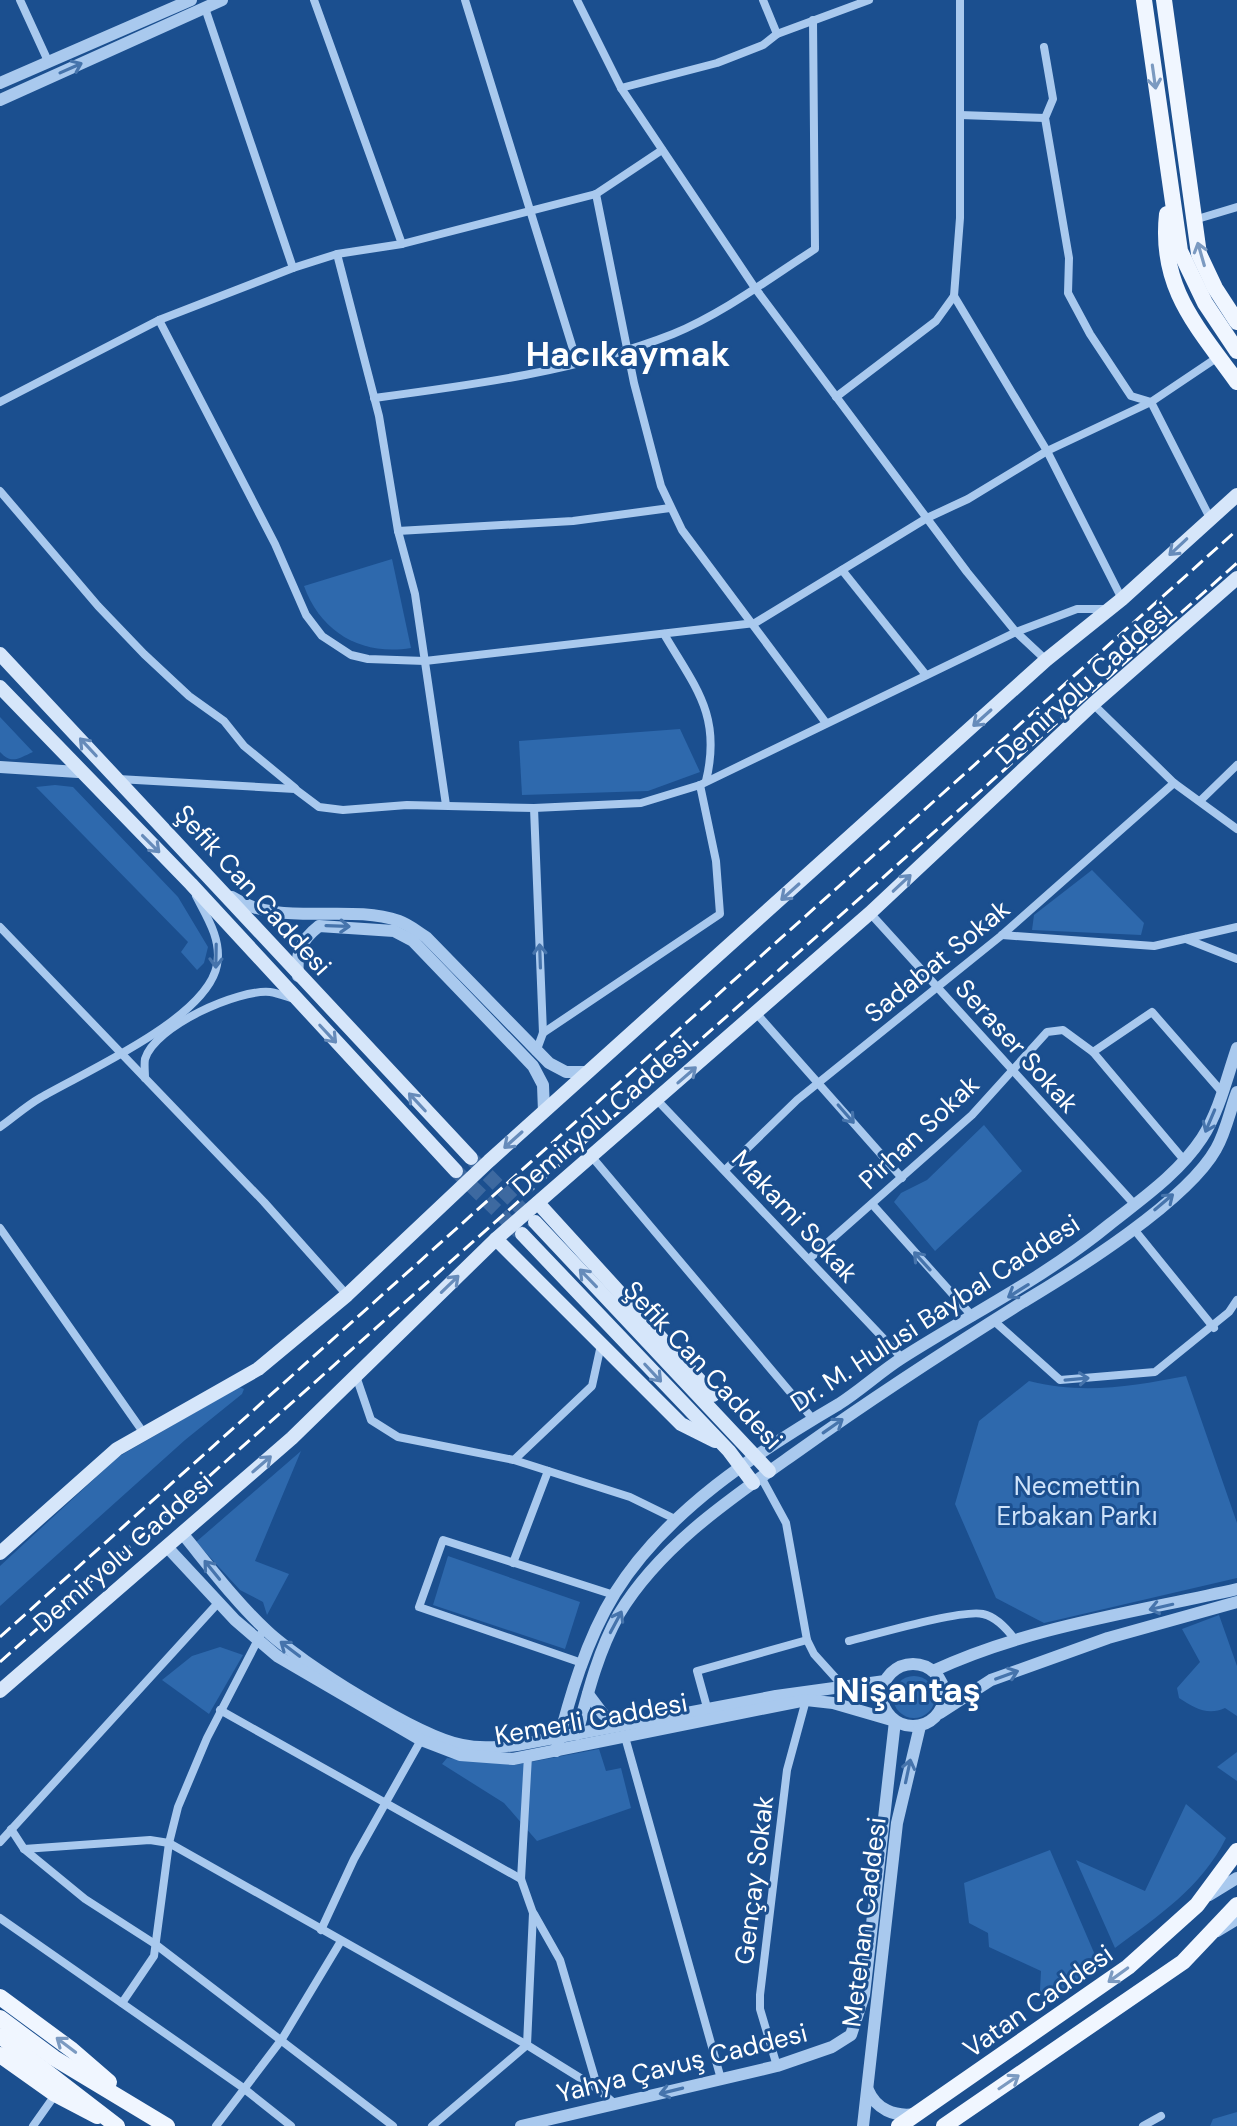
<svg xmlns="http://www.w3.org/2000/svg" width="1237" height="2126" font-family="'DM Sans',sans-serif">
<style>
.green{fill:#2e69ad}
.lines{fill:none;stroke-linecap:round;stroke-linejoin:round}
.secondary-tunnel{stroke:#3d69a0;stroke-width:14;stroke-dasharray:14 7;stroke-linecap:butt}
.minor{stroke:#a9c9ee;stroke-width:8}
.tertiary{stroke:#a9c9ee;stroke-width:12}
.secondary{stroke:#d6e6fa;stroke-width:14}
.primary{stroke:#f0f6ff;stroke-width:16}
.rail{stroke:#fff;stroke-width:3;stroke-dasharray:14 6;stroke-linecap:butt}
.oneway{stroke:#4674ac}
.oneway2{stroke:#7b9ac1}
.oneway3{stroke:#668bba}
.labels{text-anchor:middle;stroke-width:6;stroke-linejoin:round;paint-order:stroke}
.street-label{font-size:26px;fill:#fff;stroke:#1b4f8f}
.park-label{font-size:26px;fill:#cfe3fa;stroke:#1b4f8f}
.district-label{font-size:34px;font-weight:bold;fill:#fff;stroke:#1b4f8f}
</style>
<rect width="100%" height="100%" fill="#1b4f8f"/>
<g class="green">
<path d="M392 559 411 648C362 656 321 633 304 586Z"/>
<path d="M0 717 33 752C19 758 12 765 0 752Z"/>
<path d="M680 729 700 772 648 791 522 795 519 741Z"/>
<path d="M55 785 73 787 178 897 208 947 204 963 197 970 181 952 188 942 36 787Z"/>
<path d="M1092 870 1144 923 1141 935 1032 930 1034 915Z"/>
<path d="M984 1125 1022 1171 935 1251 894 1202 901 1193 927 1180Z"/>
<path d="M1186 1376 1237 1523V1578L1044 1623 996 1598 955 1504 979 1421 1029 1381C1083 1395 1133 1386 1186 1376Z"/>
<path d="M239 1387 244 1389 242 1394 185 1440 0 1606V1566L118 1457Z"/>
<path d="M301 1451 255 1561 289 1574 267 1615 263 1602 240 1590 196 1542Z"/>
<path d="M448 1556 580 1602 565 1649 433 1605Z"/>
<path d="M1219 1615 1237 1666V1716L1225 1708C1208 1716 1194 1708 1179 1698L1177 1688 1200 1662 1182 1629Z"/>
<path d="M220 1647 243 1655 209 1714 162 1680 192 1656Z"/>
<circle cx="914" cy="1697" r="21"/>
<path d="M599 1749 606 1771 621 1768 631 1808 537 1841 504 1803 442 1764 447 1758 515 1765Z"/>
<path d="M1237 1752V1781L1217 1767Z"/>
<path d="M1186 1804 1226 1838C1202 1887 1158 1916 1115 1948L1076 1860 1145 1891Z"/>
<path d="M1050 1850 1101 1969 1047 2006 1040 1990 1041 1971 989 1947 988 1933 969 1923 964 1883Z"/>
<path d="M1237 2112V2126H1210L1213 2119Z"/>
</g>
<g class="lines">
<g class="secondary-tunnel">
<path d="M473 1160 534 1222"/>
<path d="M456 1171 519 1232"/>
</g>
<g class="minor">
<path d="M20 0 48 61"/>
<path d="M314 0 402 244"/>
<path d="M465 0 577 362"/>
<path d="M577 0 621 88 755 288 967 572 1016 632 1046 660"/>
<path d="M763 0 777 34"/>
<path d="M1044 47 1053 99 1045 118 1069 258 1068 293 1090 334 1131 396 1151 402 1210 518"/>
<path d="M621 88 717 63 763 45 777 34 869 0"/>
<path d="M960 115 1045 118"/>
<path d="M596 194 634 383 661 486 682 530 826 723"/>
<path d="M1194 220 1237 207"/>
<path d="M337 254 379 416 398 531 415 594 446 805"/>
<path d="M293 268 337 254 402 244 596 194 662 150"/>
<path d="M954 296 1047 451 1122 599"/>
<path d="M159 320 275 544 306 615 322 636 351 655 368 659 425 661 755 623 927 518 968 499 1047 451 1151 402 1218 357"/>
<path d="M836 397 936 321 954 296 960 218V0"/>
<path d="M374 398C472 385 579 371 673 334 722 314 770 278 815 249L813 20"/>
<path d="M0 402 159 320 293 268 205 8"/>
<path d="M0 491 98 606 144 654 189 696 224 721 244 746 295 788"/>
<path d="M398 531 573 521 670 508"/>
<path d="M842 570 926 675"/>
<path d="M664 634C695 687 722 715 706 781"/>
<path d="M1093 704 1174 783 1237 829"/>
<path d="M118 779 295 789 319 807 343 810 407 805 534 808 641 803 700 785 1016 632 1077 609H1107"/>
<path d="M1200 801 1237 765"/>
<path d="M534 808 543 1033 536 1052"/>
<path d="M870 913 1135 1205"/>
<path d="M0 927 264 1202 347 1295"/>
<path d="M1002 935 1154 946 1237 927"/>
<path d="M1186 939 1237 959"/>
<path d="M757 1014 902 1178"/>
<path d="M543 1033 720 914 716 861 700 785"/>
<path d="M145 1078C145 1072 144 1064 145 1059 155 1026 238 989 270 992 278 993 287 997 294 999"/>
<path d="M658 1101 902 1358"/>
<path d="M0 1127C13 1118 26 1106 40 1098 84 1072 207 1019 217 965 222 940 207 917 196 896"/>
<path d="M592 1157 812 1418"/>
<path d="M1184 1160 1093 1052 1152 1012 1222 1092"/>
<path d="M725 1170 797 1100 1002 935 1174 783"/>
<path d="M872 1204 973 1317"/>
<path d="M0 1228 143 1432"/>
<path d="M1133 1228 1214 1328"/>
<path d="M809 1259 972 1115 1047 1032 1063 1030 1093 1052"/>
<path d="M994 1321 1060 1380 1155 1372 1229 1312 1237 1300"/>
<path d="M356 1376 371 1420 398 1437 514 1460 592 1386 601 1345"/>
<path d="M514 1460 630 1497 677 1520"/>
<path d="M761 1477 786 1523 807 1640 814 1654 842 1685"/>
<path d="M513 1563 548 1471"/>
<path d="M849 1641C874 1635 962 1609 983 1614 997 1617 1008 1630 1016 1641"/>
<path d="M582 1663 419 1607 443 1540 614 1595"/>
<path d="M220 1710 521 1879"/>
<path d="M708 1711 697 1671 807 1640"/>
<path d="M625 1737 721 2079"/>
<path d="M11 1829 24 1849 85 1899 155 1944 393 2126"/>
<path d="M0 1842 218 1603"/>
<path d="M24 1849 150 1840 169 1843 527 2045 598 2089 615 2104"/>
<path d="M534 1914 560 1960 598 2089"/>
<path d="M0 1918 242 2087 291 2126"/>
<path d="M321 1930 354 1859 421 1740"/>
<path d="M122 2003 154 1956 169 1843 178 1807 207 1738 264 1628"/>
<path d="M777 2066 760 2009V1995L787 1770 806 1700"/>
<path d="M33 2126 55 2095"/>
<path d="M216 2126 282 2039 341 1941"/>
<path d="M432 2126 527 2045 533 1913 521 1879 528 1756"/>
<path d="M1143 2126 1161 2116"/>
</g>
<g class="tertiary">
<path d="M0 83 191 0"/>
<path d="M0 100 222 0"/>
<path d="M0 767 78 772"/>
<path d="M232 897C279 928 347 903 399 921 408 924 418 932 426 937L549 1063 566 1072H589"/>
<path d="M298 976C296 953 300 941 319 926L394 931 413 941 533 1066 543 1085 544 1112"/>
<path d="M182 1533C209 1566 235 1601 267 1631 301 1663 417 1736 462 1745 481 1749 498 1747 517 1745L776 1696 885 1681"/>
<path d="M168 1548 235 1620 277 1656 421 1740 460 1755 513 1759 806 1700 833 1703 895 1721"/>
<circle cx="913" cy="1695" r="31"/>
<path d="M933 1671C1027 1627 1136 1612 1237 1589"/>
<path d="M588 1694 603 1714 619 1724"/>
<path d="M940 1713 991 1680 1108 1638 1237 1602"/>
<path d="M577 1734C588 1692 598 1652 619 1614 661 1544 736 1495 801 1449 874 1397 948 1349 1023 1302 1075 1271 1187 1201 1216 1149 1226 1132 1230 1110 1237 1092"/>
<path d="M556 1751C569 1699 586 1640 615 1593 666 1511 757 1452 839 1404 861 1390 880 1372 902 1358 974 1312 1043 1279 1110 1224 1143 1198 1179 1173 1202 1138 1219 1112 1227 1077 1237 1048"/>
<path d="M1209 1895 1237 1878"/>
<path d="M1217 1931 1237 1919"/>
<path d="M868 2090C876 2109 894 2117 915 2114"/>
<path d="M521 2126 777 2066 832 2047 851 2035 864 1995 895 1721"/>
<path d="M863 2126 897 1823 920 1726"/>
</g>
<g class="secondary">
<path d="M0 654 471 1158"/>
<path d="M0 687 191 884 456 1171"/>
<path d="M538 1203 713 1395"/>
<path d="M535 1222 769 1471"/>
<path d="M522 1234 729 1451 753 1483"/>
<path d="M496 1239 681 1424 715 1441"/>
<path d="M0 1553 117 1449 258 1369 347 1295 489 1161 1046 660 1122 599 1237 495"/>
<path d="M0 1691 292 1438 496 1239 870 913 1093 704 1237 578"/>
</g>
<g class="primary">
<path d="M1144 0 1180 251 1205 303 1237 351"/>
<path d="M1164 0 1199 254 1215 288 1237 322"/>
<path d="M1167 214C1159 288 1197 326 1237 382"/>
<path d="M0 1997 72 2050 109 2082"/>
<path d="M0 2018 54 2058 167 2126"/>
<path d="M0 2036 117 2126"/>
<path d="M0 2055 55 2094 97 2116"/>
<path d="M899 2126 1128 1967 1197 1905 1237 1851"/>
<path d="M944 2126 1183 1962 1237 1905"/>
</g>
<g class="rail">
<path d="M0 1637 1237 530"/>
<path d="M0 1662 1237 563"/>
</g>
</g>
<defs><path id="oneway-shaft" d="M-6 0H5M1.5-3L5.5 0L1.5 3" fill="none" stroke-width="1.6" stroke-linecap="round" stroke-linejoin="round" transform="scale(2)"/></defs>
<g class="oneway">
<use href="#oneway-shaft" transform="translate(71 68) rotate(-24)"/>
<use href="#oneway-shaft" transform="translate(338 926) rotate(2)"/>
<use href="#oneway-shaft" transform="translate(216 956) rotate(91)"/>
<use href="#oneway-shaft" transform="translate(540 956) rotate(-92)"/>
<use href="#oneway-shaft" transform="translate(846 1114) rotate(49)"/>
<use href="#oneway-shaft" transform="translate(1210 1121) rotate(113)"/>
<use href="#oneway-shaft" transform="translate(1164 1202) rotate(-40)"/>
<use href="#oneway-shaft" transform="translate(922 1261) rotate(-132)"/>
<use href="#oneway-shaft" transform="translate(1018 1291) rotate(148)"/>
<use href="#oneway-shaft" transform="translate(1077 1379) rotate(-5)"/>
<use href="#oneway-shaft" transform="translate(833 1426) rotate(-35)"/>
<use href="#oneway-shaft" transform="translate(212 1570) rotate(-129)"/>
<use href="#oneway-shaft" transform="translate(1161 1607) rotate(167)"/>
<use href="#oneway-shaft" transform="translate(616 1622) rotate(-62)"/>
<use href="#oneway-shaft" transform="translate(290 1649) rotate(-143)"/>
<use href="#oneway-shaft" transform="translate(1007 1675) rotate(-20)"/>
<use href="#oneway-shaft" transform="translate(908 1771) rotate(-78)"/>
<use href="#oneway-shaft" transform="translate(671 2091) rotate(166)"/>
</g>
<g class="oneway2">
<use href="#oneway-shaft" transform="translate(1154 77) rotate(82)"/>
<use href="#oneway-shaft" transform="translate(1201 254) rotate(-106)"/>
<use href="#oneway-shaft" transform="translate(1118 1975) rotate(144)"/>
<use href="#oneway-shaft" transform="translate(66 2045) rotate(-143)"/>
<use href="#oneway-shaft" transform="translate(1009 2082) rotate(-34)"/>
</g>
<g class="oneway3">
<use href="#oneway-shaft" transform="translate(1178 547) rotate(137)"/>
<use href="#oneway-shaft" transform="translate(982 718) rotate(138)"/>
<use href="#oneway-shaft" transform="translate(88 747) rotate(-133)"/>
<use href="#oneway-shaft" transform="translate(151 844) rotate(45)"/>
<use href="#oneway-shaft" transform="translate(902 883) rotate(-43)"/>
<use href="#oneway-shaft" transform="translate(790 892) rotate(138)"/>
<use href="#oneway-shaft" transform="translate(328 1034) rotate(47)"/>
<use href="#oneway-shaft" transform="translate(687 1075) rotate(-41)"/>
<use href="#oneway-shaft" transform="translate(417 1102) rotate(-133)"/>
<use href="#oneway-shaft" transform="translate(513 1140) rotate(138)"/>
<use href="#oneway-shaft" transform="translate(588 1278) rotate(-134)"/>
<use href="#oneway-shaft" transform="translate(450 1284) rotate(-44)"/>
<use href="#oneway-shaft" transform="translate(653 1373) rotate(47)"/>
<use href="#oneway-shaft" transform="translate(262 1464) rotate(-41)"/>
</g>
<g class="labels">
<g class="street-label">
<text transform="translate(1084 683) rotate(-42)" y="9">Demiryolu Caddesi</text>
<text transform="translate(253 890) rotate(48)" y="9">Şefik Can Caddesi</text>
<text transform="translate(937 961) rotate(-39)" y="9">Sadabat Sokak</text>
<text transform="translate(1017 1046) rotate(48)" y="9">Seraser Sokak</text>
<text transform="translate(602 1116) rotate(-41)" y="9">Demiryolu Caddesi</text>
<text transform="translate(919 1132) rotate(-43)" y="9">Pirhan Sokak</text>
<text transform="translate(795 1216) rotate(47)" y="9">Makami Sokak</text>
<text transform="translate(935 1313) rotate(-33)" y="9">Dr. M. Hulusi Baybal Caddesi</text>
<text transform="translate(703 1365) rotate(47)" y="9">Şefik Can Caddesi</text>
<text transform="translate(123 1552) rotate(-41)" y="9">Demiryolu Caddesi</text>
<text transform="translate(591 1719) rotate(-10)" y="9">Kemerli Caddesi</text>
<text transform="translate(754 1880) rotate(-83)" y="9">Gençay Sokak</text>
<text transform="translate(864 1922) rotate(-83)" y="9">Metehan Caddesi</text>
<text transform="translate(1038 2001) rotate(-35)" y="9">Vatan Caddesi</text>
<text transform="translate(682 2063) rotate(-14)" y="9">Yahya Çavuş Caddesi</text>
</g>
<g class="park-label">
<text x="1077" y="1495">Necmettin<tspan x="1077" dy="30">Erbakan Parkı</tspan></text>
</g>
<g class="district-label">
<text x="628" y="366">Hacıkaymak</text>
<text x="908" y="1702">Nişantaş</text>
</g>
</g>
</svg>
